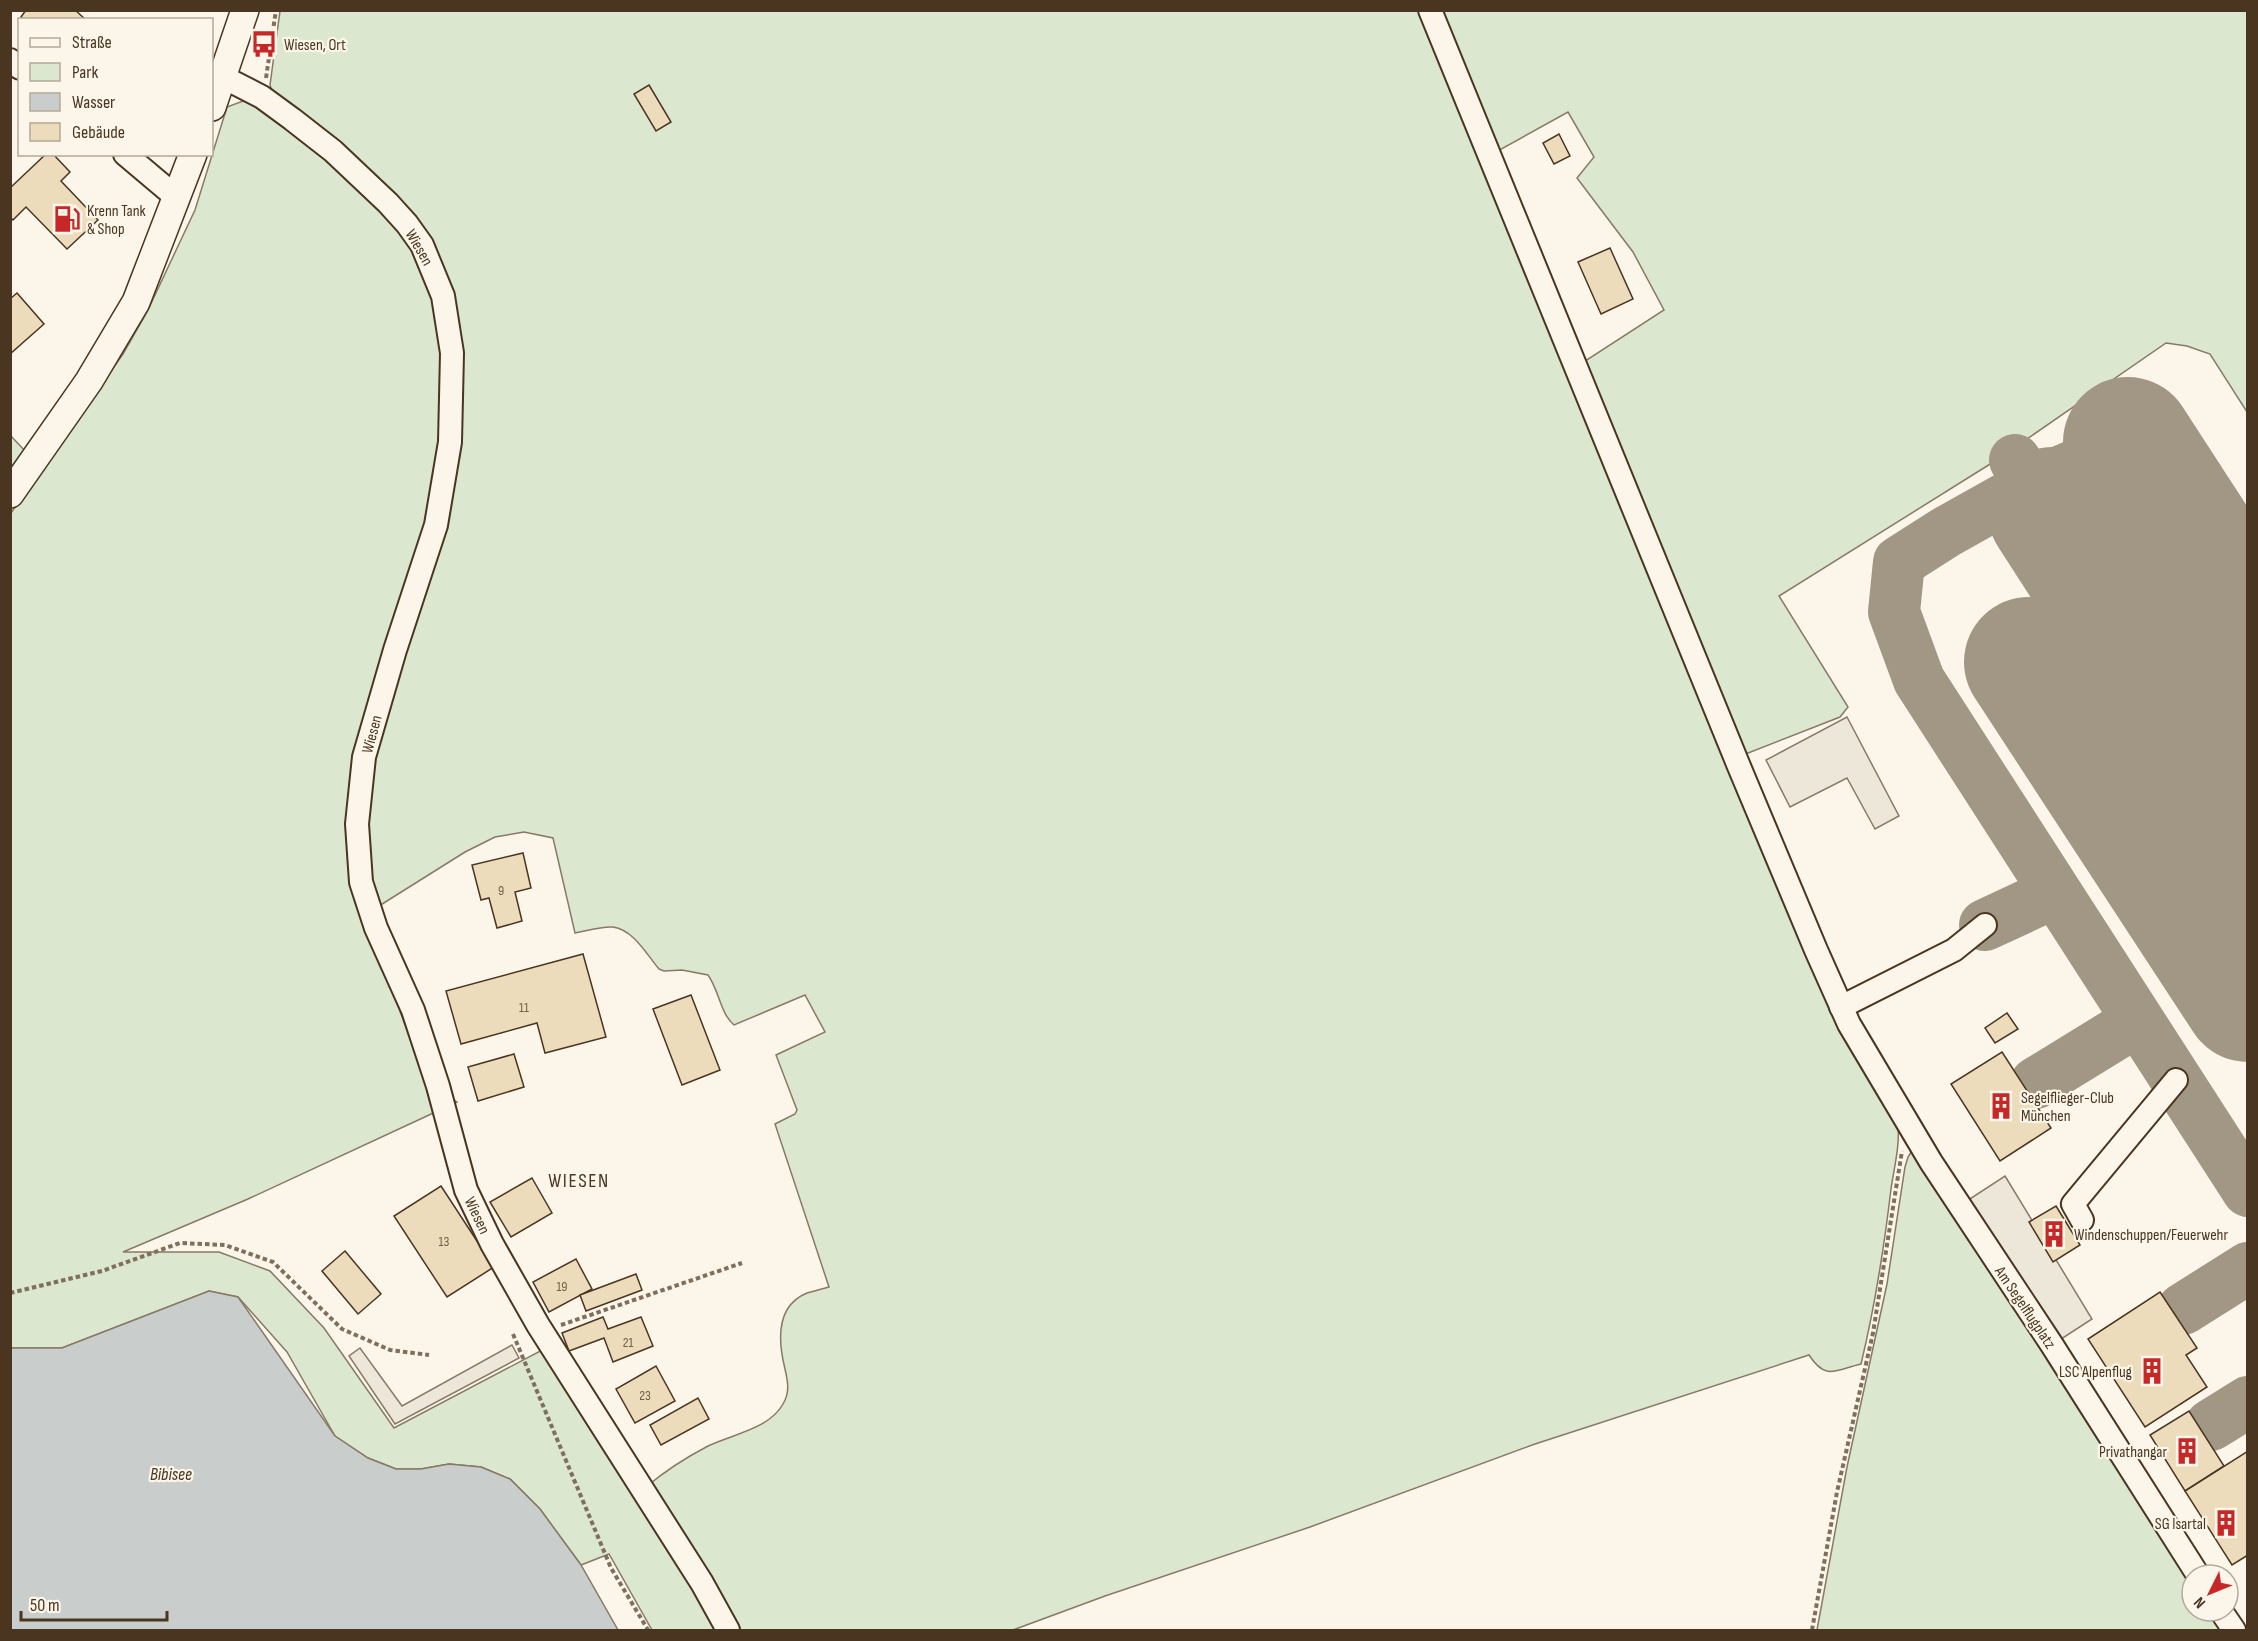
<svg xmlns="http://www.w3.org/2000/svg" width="2258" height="1641" font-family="'Sofia Sans Condensed',sans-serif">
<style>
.green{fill:#dce7d0;stroke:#887966;stroke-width:1.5}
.parking{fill:#ede7d9;stroke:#887966;stroke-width:1.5}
.water{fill:#c9cecd;stroke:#887966;stroke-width:1.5}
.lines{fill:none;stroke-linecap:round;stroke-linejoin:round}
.taxiway{stroke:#a29684;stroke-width:52}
.runway{stroke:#a29684;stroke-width:130}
.building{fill:#ecdcbc;stroke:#4a3520;stroke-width:1.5}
.minor-casing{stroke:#4a3520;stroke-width:26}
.major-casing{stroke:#4a3520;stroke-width:30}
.path{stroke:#7f6f5c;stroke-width:4;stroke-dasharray:4.5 3;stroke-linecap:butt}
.minor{stroke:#fbf6e9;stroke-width:22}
.major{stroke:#fbf6e9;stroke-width:27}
.labels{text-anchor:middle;stroke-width:4.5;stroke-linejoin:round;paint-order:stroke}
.number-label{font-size:14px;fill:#725f47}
.poi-label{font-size:16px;fill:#4a3520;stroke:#fbf6e9;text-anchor:start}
.street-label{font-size:16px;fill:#4a3520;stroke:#fbf6e9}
.water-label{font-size:18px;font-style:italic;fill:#4a3520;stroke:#fbf6e9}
.quarter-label{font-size:20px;letter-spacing:1.5px;fill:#4a3520;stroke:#fbf6e9}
</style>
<rect width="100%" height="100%" fill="#fbf6e9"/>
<g class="green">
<path d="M280 11H1422L1898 1124C1900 1146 1894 1168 1891 1189 1884 1248 1875 1306 1861 1364 1835 1370 1826 1381 1809 1355L1535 1444 1310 1527 1105 1596 1013 1630H735L646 1487C665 1471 687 1457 708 1446 733 1434 769 1429 783 1404 790 1392 788 1382 785 1369 778 1341 775 1306 807 1293 814 1291 822 1289 829 1287L775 1124 795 1114 797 1110 776 1055 825 1032 805 995 734 1025C720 1013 719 990 708 975L682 970 664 971 659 969C647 955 634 930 613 927 601 926 587 931 575 933L553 838 524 832 495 837 465 852 379 906C366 864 366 828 369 785L456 452 438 266 273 95 270 85Z"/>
<path d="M1435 11H2247V412L2210 354 2187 346 2166 343 1995 461 1779 596 1848 707 1840 717 1743 755 1582 363 1664 310 1633 252 1577 178 1594 157 1568 112 1496 152Z"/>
<path d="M243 101 258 103 384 208 426 269 442 326 439 473 360 755 370 930 425 1079 457 1102 248 1199 123 1252H219L270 1271 324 1328 394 1428 546 1348 657 1527 717 1630H652L609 1554 581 1565 540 1509 510 1479 481 1467 449 1464 421 1469H396L368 1458 335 1436 287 1352 238 1297 209 1291 62 1348H11V513L123 354 147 312 195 210 227 107Z"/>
<path d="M11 436 26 452 11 473Z"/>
<path d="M1913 1149 2192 1577V1611H2214L2227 1630H1817L1847 1467 1887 1284 1905 1167 1908 1157Z"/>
</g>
<g class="parking">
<path d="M1847 717 1899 816 1875 829 1847 778 1790 807 1766 760Z"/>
<path d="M2005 1176 2092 1319 2052 1345 1959 1206Z"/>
<path d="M512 1345 519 1358 395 1424 349 1356 360 1348 402 1406Z"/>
</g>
<path class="water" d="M209 1291 238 1297 335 1436 368 1458 396 1469H421L449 1464 481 1467 510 1479 540 1509 581 1565 618 1630H11V1348H62Z"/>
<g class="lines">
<g class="taxiway">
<path d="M2015 460 2030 485 2128 442"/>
<path d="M2053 512 2030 485 1946 532 1899 562 1894 612 1919 680 2248 1191"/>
<path d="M1985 925 2054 893"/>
<path d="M2036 1083 2137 1021"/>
<path d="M2183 1309 2248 1268"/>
<path d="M2211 1425 2248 1402"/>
</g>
<g class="runway">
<path d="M2128 442 2248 627"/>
<path d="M2053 512 2248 814"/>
<path d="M2029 662 2248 997"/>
</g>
</g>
<g class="building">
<path d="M26 10H75L86 20H24L21 17Z"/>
<path d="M649 85 671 122 656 131 634 94Z"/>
<path d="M1559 134 1570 156 1554 164 1543 143Z"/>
<path d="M46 154H53L70 172 61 181 98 220 67 249 26 207 13 220 10 217V188Z"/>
<path d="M1610 248 1633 299 1601 314 1578 262Z"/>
<path d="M17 293 44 324 10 354V299Z"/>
<path d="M523 853 531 888 515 892 522 921 497 928 489 898 481 900 472 865Z"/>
<path d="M583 954 606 1037 545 1053 537 1023 461 1044 446 991Z"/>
<path d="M691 995 720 1070 682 1085 653 1009Z"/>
<path d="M2007 1013 2018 1029 1995 1043 1985 1028Z"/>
<path d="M2002 1052 2051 1128 2000 1161 1951 1084Z"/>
<path d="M514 1054 524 1087 478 1101 468 1067Z"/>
<path d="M532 1178 552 1213 511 1237 490 1202Z"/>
<path d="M441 1186 494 1267 447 1297 394 1216Z"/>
<path d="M2056 1206 2080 1245 2053 1262 2029 1222Z"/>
<path d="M345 1251 381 1294 358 1314 322 1271Z"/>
<path d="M576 1259 592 1289 549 1312 533 1282Z"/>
<path d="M636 1274 642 1290 586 1311 580 1295Z"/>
<path d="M2160 1292 2197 1348 2186 1355 2207 1387 2145 1427 2088 1339Z"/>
<path d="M603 1317 608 1329 641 1317 653 1346 613 1362 604 1338 569 1351 562 1333Z"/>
<path d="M656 1366 675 1401 635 1423 616 1389Z"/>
<path d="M698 1398 709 1419 661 1445 650 1425Z"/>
<path d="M2189 1411 2224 1466 2185 1491 2150 1435Z"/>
<path d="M2248 1451V1555L2232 1565 2185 1491Z"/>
</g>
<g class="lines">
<defs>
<g id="minor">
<path d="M1430 10 1738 764 1816 950 1849 1024 1931 1162 2052 1345 2198 1575"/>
<path d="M10 60 20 68"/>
<path d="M223 77 262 97 292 119 333 151 388 203 407 224 422 245 443 296 452 353 450 442 436 525 395 650 364 757 357 824 361 882 376 928 413 1010 438 1086 466 1190 492 1244 538 1325 702 1583 728 1630"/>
<path d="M125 154 176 197"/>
<path d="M1841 1007 1954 950 1985 925"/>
<path d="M2082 1220 2073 1204 2176 1080"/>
<path d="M2221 1611 2234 1630"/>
</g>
<g id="major">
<path d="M212 107 245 10"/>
<path d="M10 494 89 381 136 302 193 154"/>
</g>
</defs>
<use href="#minor" class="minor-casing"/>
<use href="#major" class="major-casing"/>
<g class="path">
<path d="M266 78 276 10"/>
<path d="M10 1293 102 1271 180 1243 225 1245 273 1262 342 1329 390 1350 429 1355"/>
<path d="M561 1325 742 1263"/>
<path d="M513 1334 611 1568 648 1630"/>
<path d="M1812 1630 1837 1492 1873 1333 1902 1151"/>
</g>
<use href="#minor" class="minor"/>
<use href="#major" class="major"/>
</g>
<defs>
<symbol id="bus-bare" viewBox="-9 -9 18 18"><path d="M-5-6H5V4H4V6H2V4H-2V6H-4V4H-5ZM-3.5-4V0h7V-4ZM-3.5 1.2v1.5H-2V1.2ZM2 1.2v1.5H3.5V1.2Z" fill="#c62828" stroke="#fbf6e9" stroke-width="2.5" paint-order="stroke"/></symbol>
<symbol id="fuel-bare" viewBox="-9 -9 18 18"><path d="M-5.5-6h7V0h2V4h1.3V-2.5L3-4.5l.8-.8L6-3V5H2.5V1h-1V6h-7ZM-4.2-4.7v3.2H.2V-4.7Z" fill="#c62828" stroke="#fbf6e9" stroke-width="2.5" paint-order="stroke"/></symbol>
<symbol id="building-bare" viewBox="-9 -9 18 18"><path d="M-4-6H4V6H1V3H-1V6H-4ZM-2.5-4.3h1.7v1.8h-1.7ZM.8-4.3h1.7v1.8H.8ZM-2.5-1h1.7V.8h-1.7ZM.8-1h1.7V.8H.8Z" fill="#c62828" stroke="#fbf6e9" stroke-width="2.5" paint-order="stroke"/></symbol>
</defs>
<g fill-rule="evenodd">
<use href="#bus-bare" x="245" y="25" width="38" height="38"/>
<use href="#fuel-bare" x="48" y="200" width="38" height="38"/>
<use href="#building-bare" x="1982" y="1087" width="38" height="38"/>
<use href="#building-bare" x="2035" y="1215" width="38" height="38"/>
<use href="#building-bare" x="2133" y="1352" width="38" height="38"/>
<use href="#building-bare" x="2168" y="1432" width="38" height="38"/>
<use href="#building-bare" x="2207" y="1504" width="38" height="38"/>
</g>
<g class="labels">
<g class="number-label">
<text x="501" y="895">9</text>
<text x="524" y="1012">11</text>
<text x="444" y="1246">13</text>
<text x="562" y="1291">19</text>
<text x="628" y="1347">21</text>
<text x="645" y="1400">23</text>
</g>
<g class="poi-label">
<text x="284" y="50">Wiesen, Ort</text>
<text x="87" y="216">Krenn Tank<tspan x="87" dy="18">&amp; Shop</tspan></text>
<text x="2021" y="1103">Segelflieger-Club<tspan x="2021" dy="18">München</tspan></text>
<text x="2074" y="1240">Windenschuppen/Feuerwehr</text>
<text x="2132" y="1377" text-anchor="end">LSC Alpenflug</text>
<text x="2167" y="1457" text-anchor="end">Privathangar</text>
<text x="2206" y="1529" text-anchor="end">SG Isartal</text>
</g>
<g class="street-label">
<text transform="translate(420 247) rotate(60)" y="6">Wiesen</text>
<text transform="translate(371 734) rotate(-75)" y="6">Wiesen</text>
<text transform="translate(478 1215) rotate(65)" y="6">Wiesen</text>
<text transform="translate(2026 1307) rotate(56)" y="6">Am Segelflugplatz</text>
</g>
<g class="water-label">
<text x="171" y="1480">Bibisee</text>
</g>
<g class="quarter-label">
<text x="579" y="1187">WIESEN</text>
</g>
</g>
<rect width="2258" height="1641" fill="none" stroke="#4a3520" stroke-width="24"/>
<rect x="18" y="18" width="195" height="138" fill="#fbf6e9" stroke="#b4a999" stroke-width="1.5"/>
<rect x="30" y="38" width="30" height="9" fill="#fbf6e9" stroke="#b4a999" stroke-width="1.5"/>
<text x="72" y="48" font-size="18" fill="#4a3520">Straße</text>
<rect x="30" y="63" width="30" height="18" fill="#dce7d0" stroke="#b4a999" stroke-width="1.5"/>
<text x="72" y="78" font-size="18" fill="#4a3520">Park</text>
<rect x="30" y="93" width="30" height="18" fill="#c9cecd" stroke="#b4a999" stroke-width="1.5"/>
<text x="72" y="108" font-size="18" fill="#4a3520">Wasser</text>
<rect x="30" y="123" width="30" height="18" fill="#ecdcbc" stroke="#b4a999" stroke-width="1.5"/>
<text x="72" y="138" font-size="18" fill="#4a3520">Gebäude</text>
<g transform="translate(2210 1593) rotate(227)"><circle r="28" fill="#fbf6e9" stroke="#b4a999" stroke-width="1.5"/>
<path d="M0-4.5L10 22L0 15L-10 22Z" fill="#c62828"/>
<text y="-9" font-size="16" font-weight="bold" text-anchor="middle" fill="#4a3520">N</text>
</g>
<path d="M21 1611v9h146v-9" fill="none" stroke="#4a3520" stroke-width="3"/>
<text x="30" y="1611" font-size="18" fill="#4a3520" stroke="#fbf6e9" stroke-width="4.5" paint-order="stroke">50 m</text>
</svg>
